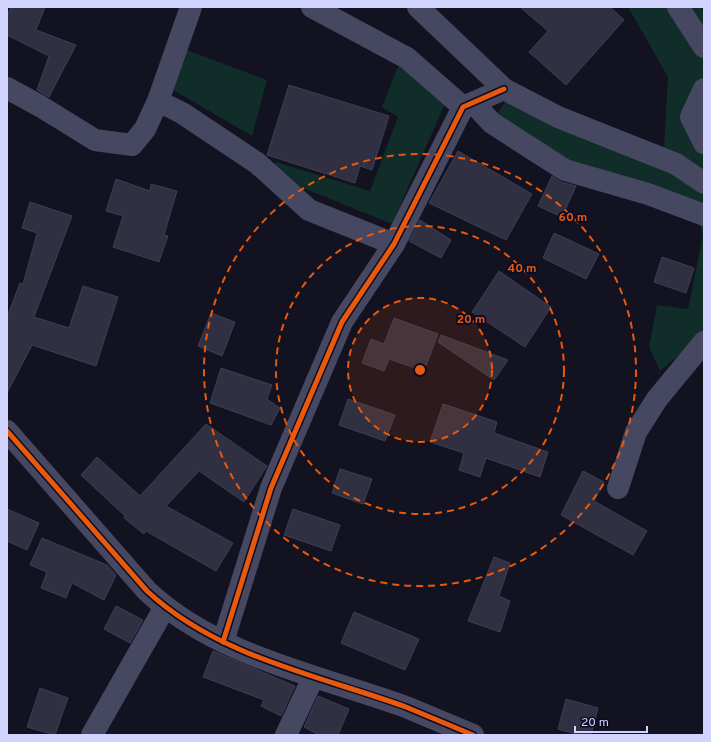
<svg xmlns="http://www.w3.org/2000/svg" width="711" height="742" font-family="Overpass,sans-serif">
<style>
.green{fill:#102d2a}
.building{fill:#313043;stroke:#3d3d55}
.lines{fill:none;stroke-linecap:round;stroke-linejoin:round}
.minor{stroke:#464861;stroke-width:22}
.cycleway-casing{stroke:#0d0c26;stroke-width:8}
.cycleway{stroke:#e8590c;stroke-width:5}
.ring{fill:none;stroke:#e8590c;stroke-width:2;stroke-dasharray:7 5}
.centre{fill:#e8590c;stroke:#0d0c26;stroke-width:2}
.ring-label{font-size:12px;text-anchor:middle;font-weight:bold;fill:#e8590c;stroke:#0d0c26;stroke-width:4;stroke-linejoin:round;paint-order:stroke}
</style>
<rect width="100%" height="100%" fill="#131220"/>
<g class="green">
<path d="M628 7H701L704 14V334L660 371 649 347 657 305 688 309 703 234 692 199 566 165 496 115 512 93 664 147 668 77Z"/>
<path d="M184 49 267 80 252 136 170 88Z"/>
<path d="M402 56 447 99 392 224 271 175 276 162 370 191 398 117 382 107Z"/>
</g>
<g class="building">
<path d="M11 7H45L36 30 76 45 49 97 37 90 49 56 7 35V16Z"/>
<path d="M520 7H610L624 20 566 85 529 52 548 31Z"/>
<path d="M289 85 389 116 372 170 360 166 355 183 267 155Z"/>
<path d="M458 151 532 194 506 240 429 203Z"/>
<path d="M552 176 561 182 576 186 562 217 538 206Z"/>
<path d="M116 179 150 191 151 184 177 191 164 235 168 236 159 262 113 247 123 216 106 211Z"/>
<path d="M30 202 72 216 34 317 69 328 83 286 118 297 96 366 32 345 7 393V317L20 283 23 284 37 233 22 228Z"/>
<path d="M420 220 451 240 441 258 409 241Z"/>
<path d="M554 233 599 254 586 279 543 258Z"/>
<path d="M662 257 694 268 686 293 654 282Z"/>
<path d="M499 271 551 307 525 347 472 312Z"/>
<path d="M211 313 235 322 222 356 198 346Z"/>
<path d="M394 318 438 334 424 371 389 359 384 371 362 363 371 339 384 344Z"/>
<path d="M441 335 508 360 494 380 438 342Z"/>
<path d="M221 368 272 385 267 399 280 408 271 425 210 403Z"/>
<path d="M348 399 395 415 385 441 339 425Z"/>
<path d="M443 404 497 422 494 433 548 452 540 477 486 458 480 477 459 470 464 453 430 442Z"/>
<path d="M206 424 267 466 244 502 199 471 166 506 233 543 216 571 146 531 144 534 124 518 125 516 81 475 97 457 140 496Z"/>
<path d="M340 469 372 479 363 504 332 493Z"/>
<path d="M583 471 604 482 594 501 647 531 633 555 561 515Z"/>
<path d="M7 509 39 523 27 550 7 541Z"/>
<path d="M293 509 340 525 331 551 284 535Z"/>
<path d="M42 538 107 565 116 575 104 600 72 583 66 598 41 588 47 572 30 565Z"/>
<path d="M494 557 510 563 499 596 510 601 500 632 468 621Z"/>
<path d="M116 606 143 620 130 643 104 629Z"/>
<path d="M354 612 419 639 405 670 341 643Z"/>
<path d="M213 651 295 686 281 716 261 706 264 700 203 677Z"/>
<path d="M40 688 68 698 55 735 27 727Z"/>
<path d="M318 696 349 709 338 735H319L304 727Z"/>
<path d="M566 699 598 708 591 735H579L558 729Z"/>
</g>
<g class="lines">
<g class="minor">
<path d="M191 7 158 101 182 113 257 163 309 210 394 244"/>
<path d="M312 7 407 58 463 107"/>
<path d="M418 7 504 89 558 117 676 164 704 183"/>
<path d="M678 7 704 47"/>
<path d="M7 88 40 106 95 140 132 145 145 129 158 101"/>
<path d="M704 89 691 117 704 143"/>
<path d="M473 103 492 123 565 170 648 194 704 215"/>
<path d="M7 431 147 591C218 657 318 675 406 707 428 716 451 726 473 735"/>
<path d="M618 488 636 432 657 399 704 342"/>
<path d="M223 642 271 488 342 322 394 244 463 107 504 89"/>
<path d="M92 735 165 607"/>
<path d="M286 735 313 678"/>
</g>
<defs>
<g id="cycleway">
<path d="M7 431 147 591C218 657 318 675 406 707 428 716 451 726 473 735"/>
<path d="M223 642 271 488 342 322 394 244 463 107 504 89"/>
</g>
</defs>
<use href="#cycleway" class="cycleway-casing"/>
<use href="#cycleway" class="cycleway"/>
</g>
<circle cx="420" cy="370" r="72" fill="#e8590c" fill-opacity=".12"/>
<g class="ring">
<circle cx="420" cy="370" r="72"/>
<circle cx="420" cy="370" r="144"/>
<circle cx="420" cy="370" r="216"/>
</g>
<circle cx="420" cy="370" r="6" class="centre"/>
<g class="ring-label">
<text x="573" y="221">60 m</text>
<text x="522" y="272">40 m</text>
<text x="471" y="323">20 m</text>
</g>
<rect width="711" height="742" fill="none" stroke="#d1d3ff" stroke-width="16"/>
<path d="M575 726v6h72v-6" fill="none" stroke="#d1d3ff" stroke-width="2"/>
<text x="581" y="726" font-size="12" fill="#d1d3ff" stroke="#0d0c26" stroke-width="3" paint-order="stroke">20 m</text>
</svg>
